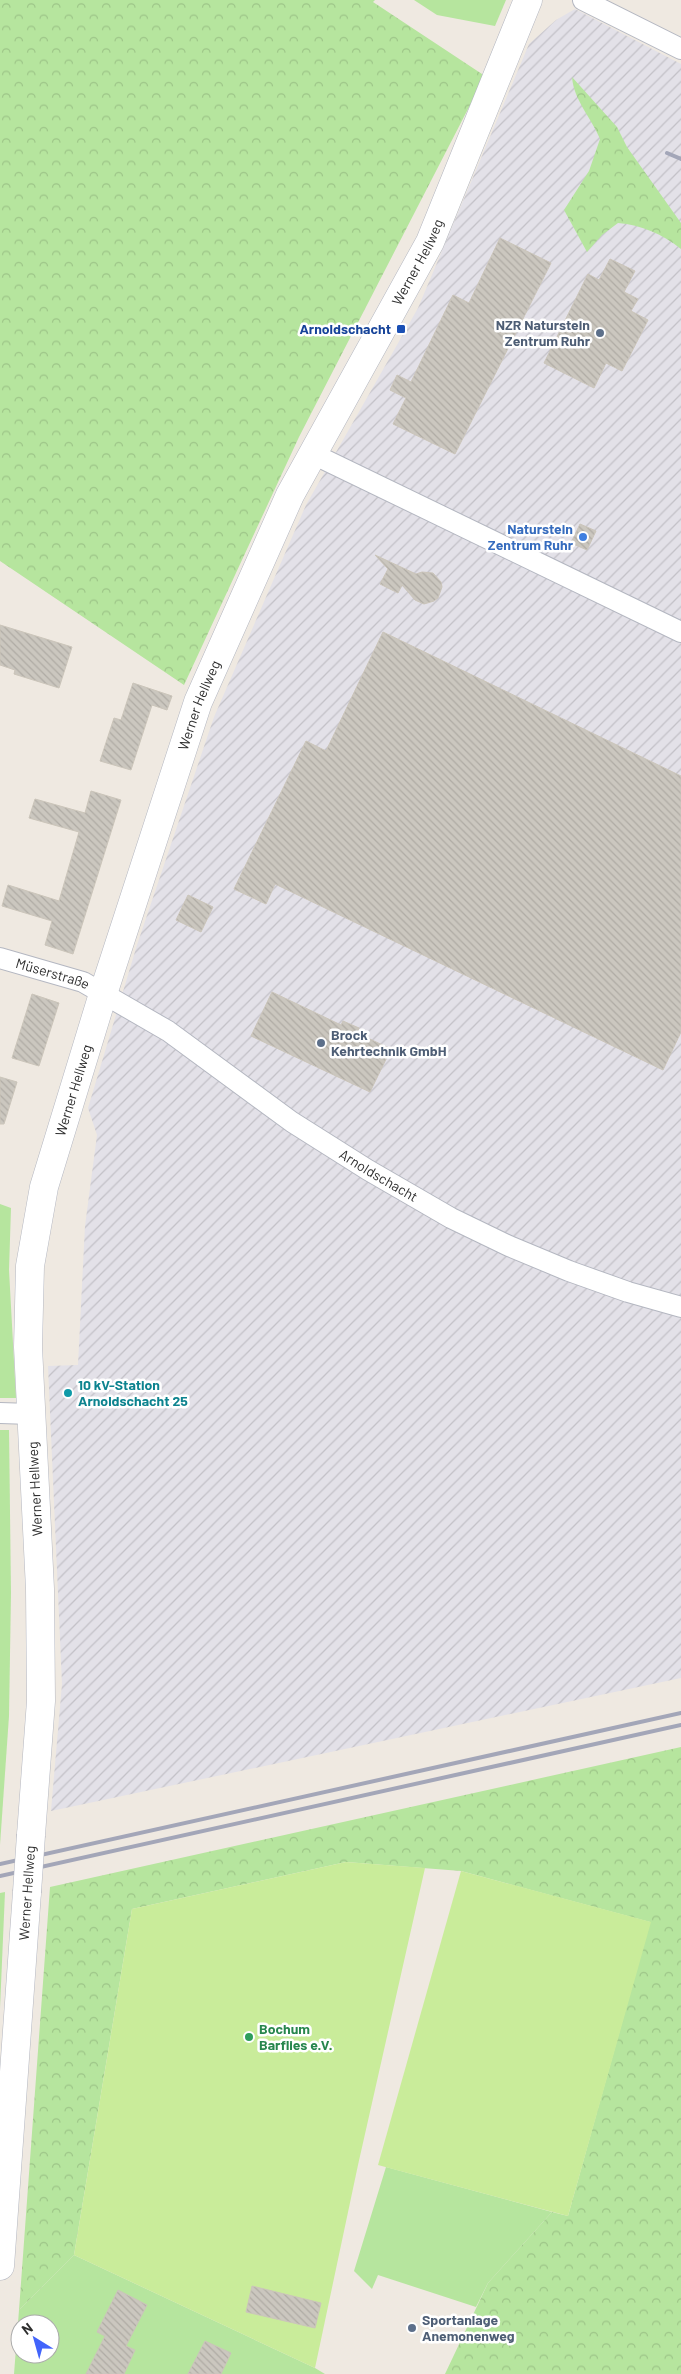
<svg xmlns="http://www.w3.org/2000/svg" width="681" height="2374" font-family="Barlow,sans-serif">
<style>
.industrial{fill:url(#industrial-furrows)}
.grass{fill:#b6e59e;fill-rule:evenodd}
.forest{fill:url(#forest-crowns)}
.pitch{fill:#c9ec9a}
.building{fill:url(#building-back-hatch);stroke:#cbc5ba}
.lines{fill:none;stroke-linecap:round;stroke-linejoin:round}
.street-casing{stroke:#b4b7c1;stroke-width:22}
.secondary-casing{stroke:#b4b7c1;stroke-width:29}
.street{stroke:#fff;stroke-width:20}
.secondary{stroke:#fff;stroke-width:28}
.rail{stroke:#a3a6b8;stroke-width:4}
.secondary-bridge-casing{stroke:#b4b7c1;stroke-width:29;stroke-linecap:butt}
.secondary-bridge{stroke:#fff;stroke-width:28}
.transit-dot{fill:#1a4fb4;stroke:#fff;stroke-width:2}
.service-dot{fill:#5c6f8a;stroke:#fff;stroke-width:2}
.shop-dot{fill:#3f7fe0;stroke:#fff;stroke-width:2}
.culture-dot{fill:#0f9aa8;stroke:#fff;stroke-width:2}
.leisure-dot{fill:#2e9e5b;stroke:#fff;stroke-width:2}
.labels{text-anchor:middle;stroke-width:5;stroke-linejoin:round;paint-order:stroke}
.street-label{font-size:14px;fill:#2e2e2e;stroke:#fff}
.service-label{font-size:14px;font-weight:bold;fill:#4e5e75;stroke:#fff;text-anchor:start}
.transit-label{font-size:14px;font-weight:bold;fill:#164399;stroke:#fff;text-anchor:end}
.shop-label{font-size:14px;font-weight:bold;fill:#366cbe;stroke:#fff;text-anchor:end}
.culture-label{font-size:14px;font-weight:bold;fill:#0d838f;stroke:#fff;text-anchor:start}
.leisure-label{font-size:14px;font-weight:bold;fill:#27864d;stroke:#fff;text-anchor:start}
</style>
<defs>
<pattern id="industrial-furrows" width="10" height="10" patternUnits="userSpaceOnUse" patternTransform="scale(1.25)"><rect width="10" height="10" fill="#e3e1e8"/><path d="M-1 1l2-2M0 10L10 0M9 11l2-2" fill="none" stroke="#c3c1c7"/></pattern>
<pattern id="forest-crowns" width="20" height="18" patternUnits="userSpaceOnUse" patternTransform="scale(1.25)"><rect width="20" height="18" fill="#b6e59e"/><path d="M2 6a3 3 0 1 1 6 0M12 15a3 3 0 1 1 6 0" fill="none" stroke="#9dc588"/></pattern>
<pattern id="building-back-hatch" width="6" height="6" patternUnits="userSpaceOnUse" patternTransform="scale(1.25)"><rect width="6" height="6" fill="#cbc7bf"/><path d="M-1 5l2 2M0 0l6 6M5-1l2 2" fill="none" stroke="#afaba4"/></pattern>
</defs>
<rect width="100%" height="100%" fill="#efe9e1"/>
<path class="industrial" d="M575 9 681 64V1678L51 1811 62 1684 48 1366 78 1365 85 1226 97 1135 88 1108 137 945 214 717 306 505 418 308 529 44 556 20Z"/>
<g class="grass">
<path d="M414 0H506L495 26 437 15Z"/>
<path d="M0 1204 11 1208 9 1270 16 1398H0Z"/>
<path d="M0 1430H9L11 1593 9 1716 0 1845Z"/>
<path d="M5 1892 0 2008V1893Z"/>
<path d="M386 2167 552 2212 488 2283 476 2307 378 2275 372 2289 354 2271Z"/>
<path d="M74 2255 315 2368 325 2374H14L19 2310ZM20 2324H50V2354H20Z"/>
</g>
<g class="forest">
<path d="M0 0H375L373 2 485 76 299 437 184 685 0 561Z"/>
<path d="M572 77 617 127 627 147 681 223V249C663 234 641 225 618 223L602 235 587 252 564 210 589 171 600 139C591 117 574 101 572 77Z"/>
<path d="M681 1747V2374H445L488 2283 552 2212 568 2216 650 1922 461 1871 346 1862 132 1909 74 2255 19 2310 50 1887Z"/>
</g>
<g class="pitch">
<path d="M346 1862 425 1868 358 2165 315 2368 74 2255 132 1909Z"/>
<path d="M461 1871 651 1922 568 2216 378 2165Z"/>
</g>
<g class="building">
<path d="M500 238 551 263 455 454 393 424 406 398 390 390 397 375 411 382 453 295 469 303Z"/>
<path d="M610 259 635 271 624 292 638 299 631 311 648 320 622 371 606 363 594 388 544 363 588 274 599 280Z"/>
<path d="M580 524 596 531 587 550 571 543Z"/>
<path d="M375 555 416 574 422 572 433 573 441 582 442 587 438 598 434 601 424 604 415 600 402 585 398 593 380 584 388 569Z"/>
<path d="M0 625 72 647 59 688 14 674 15 670 0 665Z"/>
<path d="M383 632 681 776V1032L663 1070 275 884 266 904 234 889 306 741 326 751Z"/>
<path d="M133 683 172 696 167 710 152 705 131 770 100 761 114 718 121 720Z"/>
<path d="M91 791 121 800 73 954 45 945 52 921 2 906 8 885 59 901 79 832 29 818 35 799 85 813Z"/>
<path d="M188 895 213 907 201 932 176 920Z"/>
<path d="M272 992 341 1025 343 1021 359 1028 357 1033 391 1049 370 1092 251 1036Z"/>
<path d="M32 994 59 1003 39 1066 12 1058Z"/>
<path d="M0 1077 17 1082 4 1124H0Z"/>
<path d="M252 2286 321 2303 315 2328 246 2312Z"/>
<path d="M118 2290 147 2305 126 2346 135 2350 124 2374H86L105 2336 97 2332Z"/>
<path d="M205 2341 231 2353 221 2374H188Z"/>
</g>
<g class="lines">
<defs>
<g id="street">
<path d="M583 0 681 49"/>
<path d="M313 454 681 632"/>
<path id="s1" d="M0 958 83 982 168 1031 292 1122 368 1170 451 1218 509 1246 569 1271 628 1292 681 1307"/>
<path d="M0 1413 31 1414"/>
</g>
<g id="secondary">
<path id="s2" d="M31 1835 41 1701 40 1589 28 1347 30 1266 44 1187 103 994 198 702 290 495 430 242 528 0"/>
<path d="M0 2266 27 1892"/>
</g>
</defs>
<use href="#street" class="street-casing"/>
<use href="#secondary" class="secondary-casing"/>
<use href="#street" class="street"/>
<use href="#secondary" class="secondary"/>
<g class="rail">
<path d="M667 153 681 159"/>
<path d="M0 1864 681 1713"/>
<path d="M0 1876 681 1725"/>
</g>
<defs>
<path id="secondary-bridge" d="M27 1892 31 1835"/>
</defs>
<use href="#secondary-bridge" class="secondary-bridge-casing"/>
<use href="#secondary-bridge" class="secondary-bridge"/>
</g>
<rect class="transit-dot" x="396" y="324" width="10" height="10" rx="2.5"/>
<g class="service-dot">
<circle cx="600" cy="333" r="5"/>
<circle cx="321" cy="1043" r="5"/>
<circle cx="412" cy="2328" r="5"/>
</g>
<circle class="shop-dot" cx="583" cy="537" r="5"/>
<circle class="culture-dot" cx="68" cy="1393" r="5"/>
<circle class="leisure-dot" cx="249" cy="2037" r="5"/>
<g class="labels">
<g class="street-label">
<text dy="5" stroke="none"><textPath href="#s2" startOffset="1651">Werner Hellweg</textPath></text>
<text dy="5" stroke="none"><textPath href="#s2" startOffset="1156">Werner Hellweg</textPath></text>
<text dy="5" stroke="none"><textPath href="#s1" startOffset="55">Müserstraße</textPath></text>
<text dy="5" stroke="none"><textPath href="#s2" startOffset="751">Werner Hellweg</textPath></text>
<text dy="5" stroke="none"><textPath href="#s1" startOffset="440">Arnoldschacht</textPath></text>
<text transform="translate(35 1489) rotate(-93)" y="5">Werner Hellweg</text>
<text transform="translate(27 1893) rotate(-86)" y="5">Werner Hellweg</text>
</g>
<g class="service-label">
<text x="590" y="330" text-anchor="end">NZR Naturstein<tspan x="590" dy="16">Zentrum Ruhr</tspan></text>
<text x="331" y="1040">Brock<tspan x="331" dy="16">Kehrtechnik GmbH</tspan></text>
<text x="422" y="2325">Sportanlage<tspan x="422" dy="16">Anemonenweg</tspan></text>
</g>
<g class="transit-label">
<text x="391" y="334">Arnoldschacht</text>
</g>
<g class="shop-label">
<text x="573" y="534">Naturstein<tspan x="573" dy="16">Zentrum Ruhr</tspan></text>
</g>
<g class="culture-label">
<text x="78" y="1390">10 kV-Station<tspan x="78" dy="16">Arnoldschacht 25</tspan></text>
</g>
<g class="leisure-label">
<text x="259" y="2034">Bochum<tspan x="259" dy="16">Barflies e.V.</tspan></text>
</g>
</g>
<g transform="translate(35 2339) rotate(323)"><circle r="24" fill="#ffffff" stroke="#ababab"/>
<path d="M0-4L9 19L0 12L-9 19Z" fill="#4264fb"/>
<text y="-8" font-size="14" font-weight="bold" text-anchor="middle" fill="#2e2e2e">N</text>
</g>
</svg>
